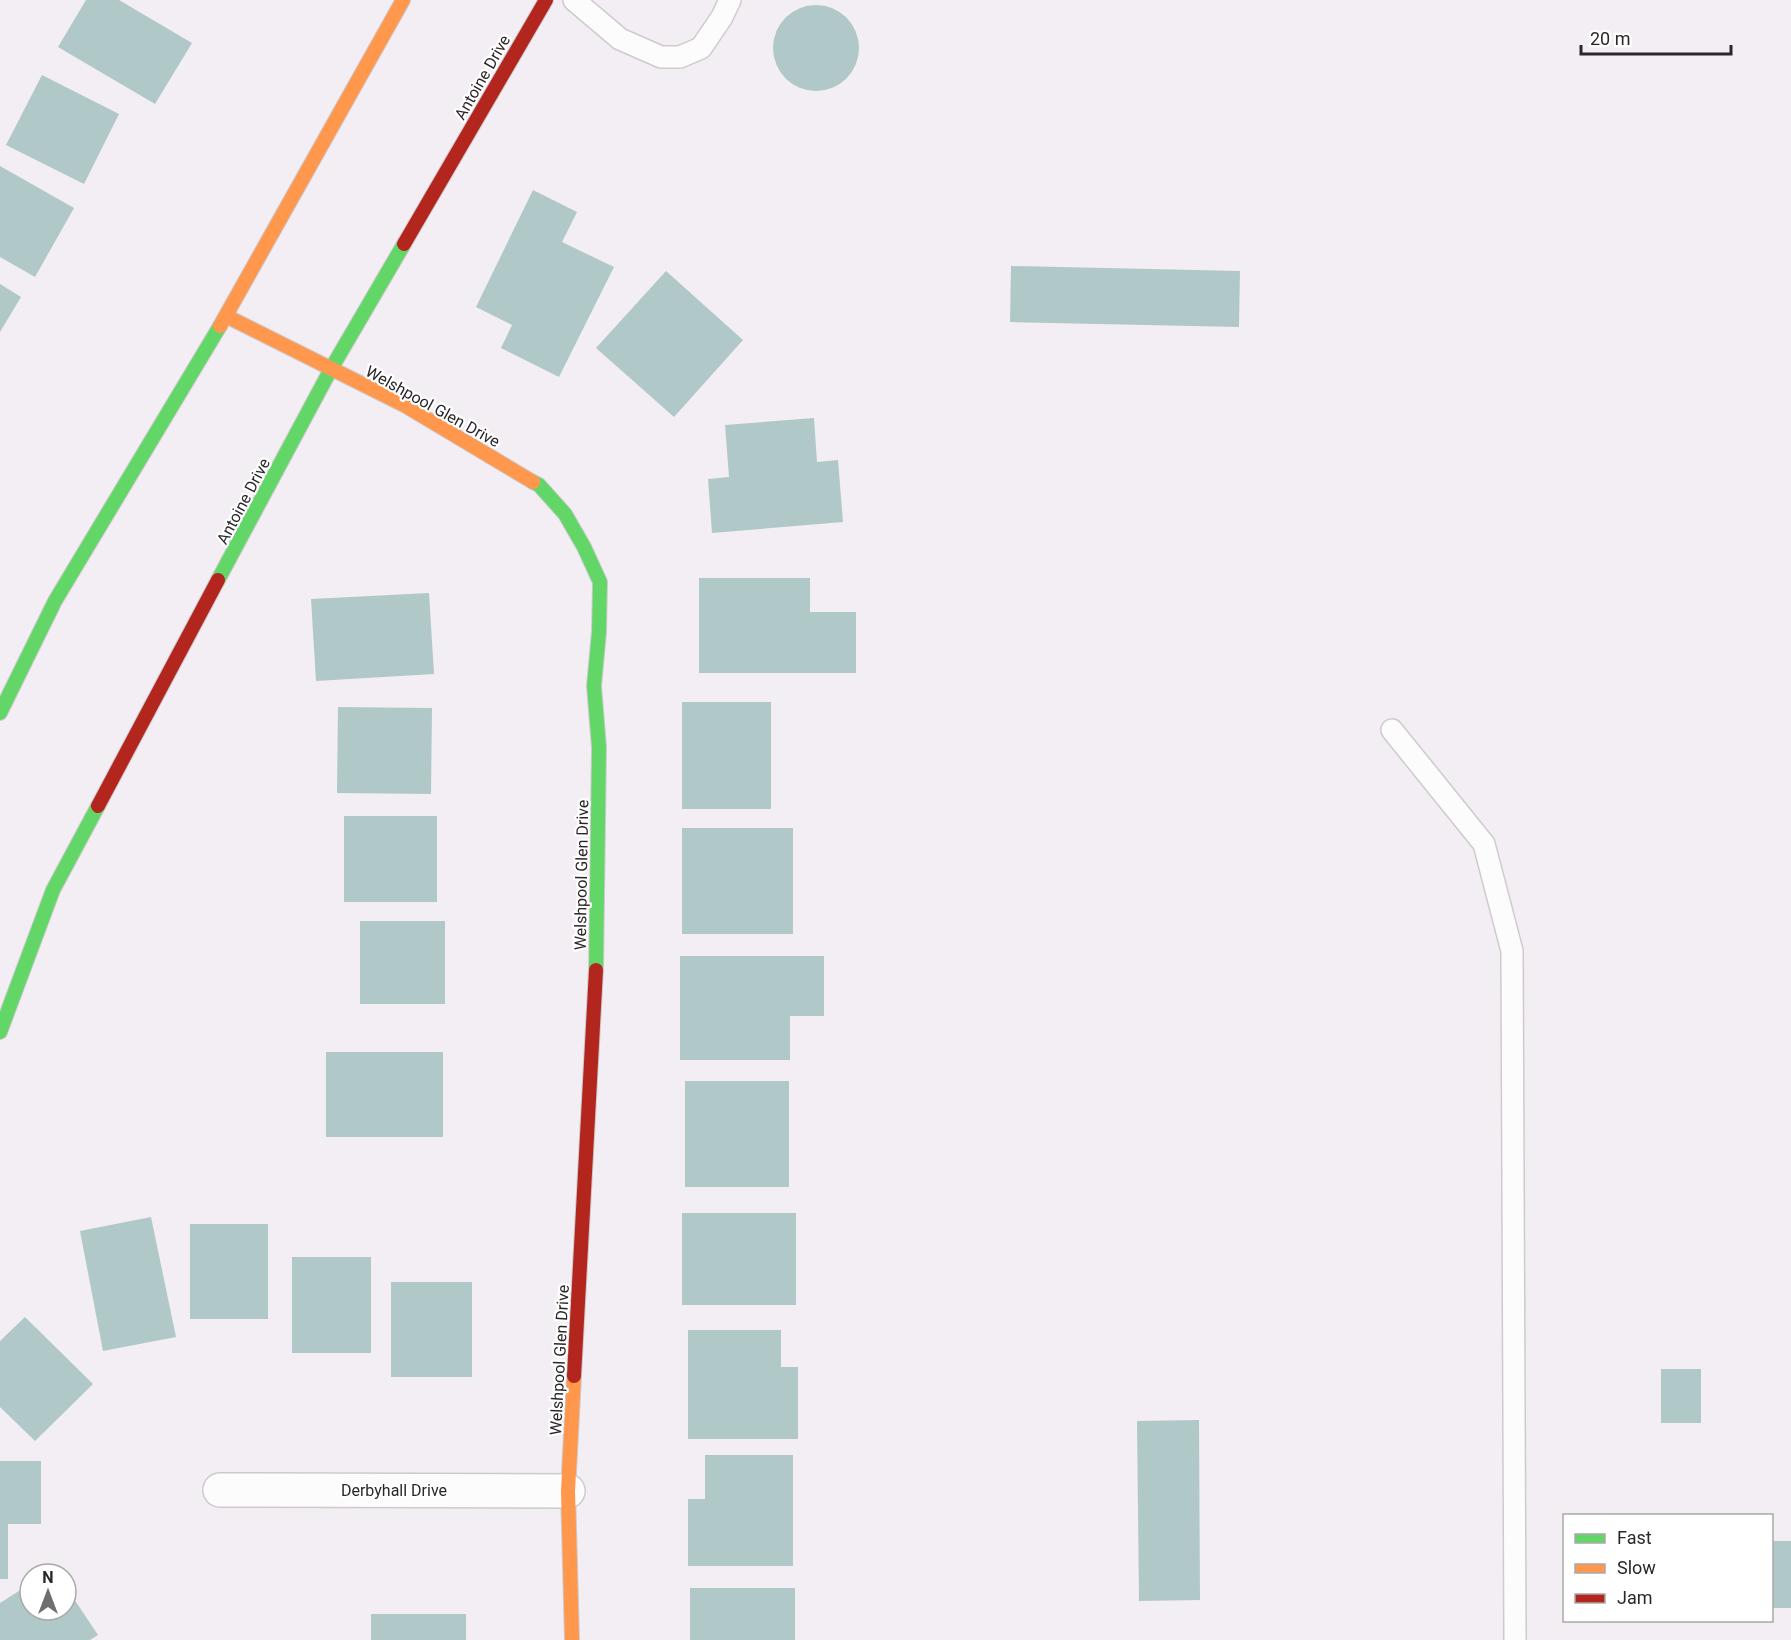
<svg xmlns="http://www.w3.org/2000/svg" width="1791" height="1640" font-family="Roboto,sans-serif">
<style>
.building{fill:#b1c8c9}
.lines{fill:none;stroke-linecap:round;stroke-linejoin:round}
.lane-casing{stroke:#cecace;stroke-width:24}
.street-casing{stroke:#cecace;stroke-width:36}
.fast-casing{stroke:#cecace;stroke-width:16}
.slow-casing{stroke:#cecace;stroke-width:16}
.jam-casing{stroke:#cecace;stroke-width:16}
.lane{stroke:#fdfcfd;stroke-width:21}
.street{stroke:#fdfcfd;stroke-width:33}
.fast{stroke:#63d668;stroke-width:14}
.slow{stroke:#ff974d;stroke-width:14}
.jam{stroke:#b3261e;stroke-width:14}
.labels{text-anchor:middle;stroke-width:4.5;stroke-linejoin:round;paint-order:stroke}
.street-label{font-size:16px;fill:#2a2629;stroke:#fff}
</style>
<rect width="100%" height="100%" fill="#f3eef3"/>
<g class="building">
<path d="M86 0H119L192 43 155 104 58 47Z"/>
<circle cx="816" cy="48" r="43"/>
<path d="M42 75 119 114 84 184 6 145Z"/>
<path d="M0 166 74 208 35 277 0 257Z"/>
<path d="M533 190 577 212 562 242 614 267 559 377 501 348 512 325 476 307Z"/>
<path d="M1011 266 1240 271 1239 327 1010 322Z"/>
<path d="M666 271 743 340 674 417 596 348Z"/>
<path d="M0 284 21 297 0 332Z"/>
<path d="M814 418 817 462 838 460 843 522 712 533 708 479 729 477 725 425Z"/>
<path d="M699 578H810V612H856V673H699Z"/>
<path d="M429 593 434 674 316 681 311 599Z"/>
<rect x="682" y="702" width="89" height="107"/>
<path d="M338 707 432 708 431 794 337 793Z"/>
<rect x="344" y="816" width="93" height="86"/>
<rect x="682" y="828" width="111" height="106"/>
<rect x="360" y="921" width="85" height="83"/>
<path d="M680 956H824V1016H790V1060H680Z"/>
<rect x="326" y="1052" width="117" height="85"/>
<rect x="685" y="1081" width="104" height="106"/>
<rect x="682" y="1213" width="114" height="92"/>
<path d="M151 1217 176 1337 103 1351 80 1231Z"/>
<rect x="190" y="1224" width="78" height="95"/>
<rect x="292" y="1257" width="79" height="96"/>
<rect x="391" y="1282" width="81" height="95"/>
<path d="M25 1317 93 1384 35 1441 0 1407V1341Z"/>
<path d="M688 1330H781V1367H798V1439H688Z"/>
<rect x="1661" y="1369" width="40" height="54"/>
<path d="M1199 1420 1200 1600 1139 1601 1137 1421Z"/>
<path d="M705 1455H793V1566H688V1499H705Z"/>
<path d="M0 1461H41V1524H8V1579H0Z"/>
<rect x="1772" y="1541" width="19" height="67"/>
<path d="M30 1584V1610H66V1587L98 1635 90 1640H0V1603Z"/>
<rect x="690" y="1588" width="105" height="52"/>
<rect x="371" y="1614" width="95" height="26"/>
</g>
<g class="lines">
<defs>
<g id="lane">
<path d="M574 0 620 39 661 57H680L701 48 722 17 730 0"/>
<path d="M1392 730 1484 844 1512 951 1515 1640"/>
</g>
<path id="street" d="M220 1490 568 1491"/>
<g id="fast">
<path d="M533 482 539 485 565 514 584 547 600 582 599 632 594 686 599 747 596 970"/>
<path d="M218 580 331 369 404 244"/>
<path d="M0 713 55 601 220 326"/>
<path d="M0 1032 53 890 98 806"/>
</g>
<g id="slow">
<path d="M226 316 404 405 533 482"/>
<path d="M220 326 403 0"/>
<path d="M572 1640 568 1491 574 1376"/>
</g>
<g id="jam">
<path d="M404 244 546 0"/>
<path d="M98 806 218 580"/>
<path d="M574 1376 596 970"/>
</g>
</defs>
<use href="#lane" class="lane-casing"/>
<use href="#street" class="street-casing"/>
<use href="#fast" class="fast-casing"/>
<use href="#slow" class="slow-casing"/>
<use href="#jam" class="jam-casing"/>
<use href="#lane" class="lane"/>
<use href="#street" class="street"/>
<use href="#fast" class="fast"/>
<use href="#slow" class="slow"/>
<use href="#jam" class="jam"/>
</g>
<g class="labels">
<g class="street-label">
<text transform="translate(482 77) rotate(-60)" y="6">Antoine Drive</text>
<text transform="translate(433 406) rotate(29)" y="6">Welshpool Glen Drive</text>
<text transform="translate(243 501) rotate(-62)" y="6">Antoine Drive</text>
<text transform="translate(581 875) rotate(-89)" y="6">Welshpool Glen Drive</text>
<text transform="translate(559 1360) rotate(-87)" y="6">Welshpool Glen Drive</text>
<text x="394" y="1496">Derbyhall Drive</text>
</g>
</g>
<rect x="1563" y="1514" width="210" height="108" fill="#ffffff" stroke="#aaa8a9" stroke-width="1.5"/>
<rect x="1575" y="1534" width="30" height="9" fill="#63d668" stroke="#aaa8a9" stroke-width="1.5"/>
<text x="1617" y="1544" font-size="18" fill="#2a2629">Fast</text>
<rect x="1575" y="1564" width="30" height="9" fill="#ff974d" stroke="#aaa8a9" stroke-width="1.5"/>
<text x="1617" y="1574" font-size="18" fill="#2a2629">Slow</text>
<rect x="1575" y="1594" width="30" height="9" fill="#b3261e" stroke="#aaa8a9" stroke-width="1.5"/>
<text x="1617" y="1604" font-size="18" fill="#2a2629">Jam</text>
<g transform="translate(48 1592)"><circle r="28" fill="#ffffff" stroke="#aaa8a9" stroke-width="1.5"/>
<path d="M0-4.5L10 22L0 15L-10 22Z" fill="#706c70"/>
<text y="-9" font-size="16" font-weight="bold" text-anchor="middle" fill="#2a2629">N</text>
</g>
<path d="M1581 45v9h150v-9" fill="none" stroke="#2a2629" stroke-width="3"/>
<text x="1590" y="45" font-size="18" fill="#2a2629" stroke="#ffffff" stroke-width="4.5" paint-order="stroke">20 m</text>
</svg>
